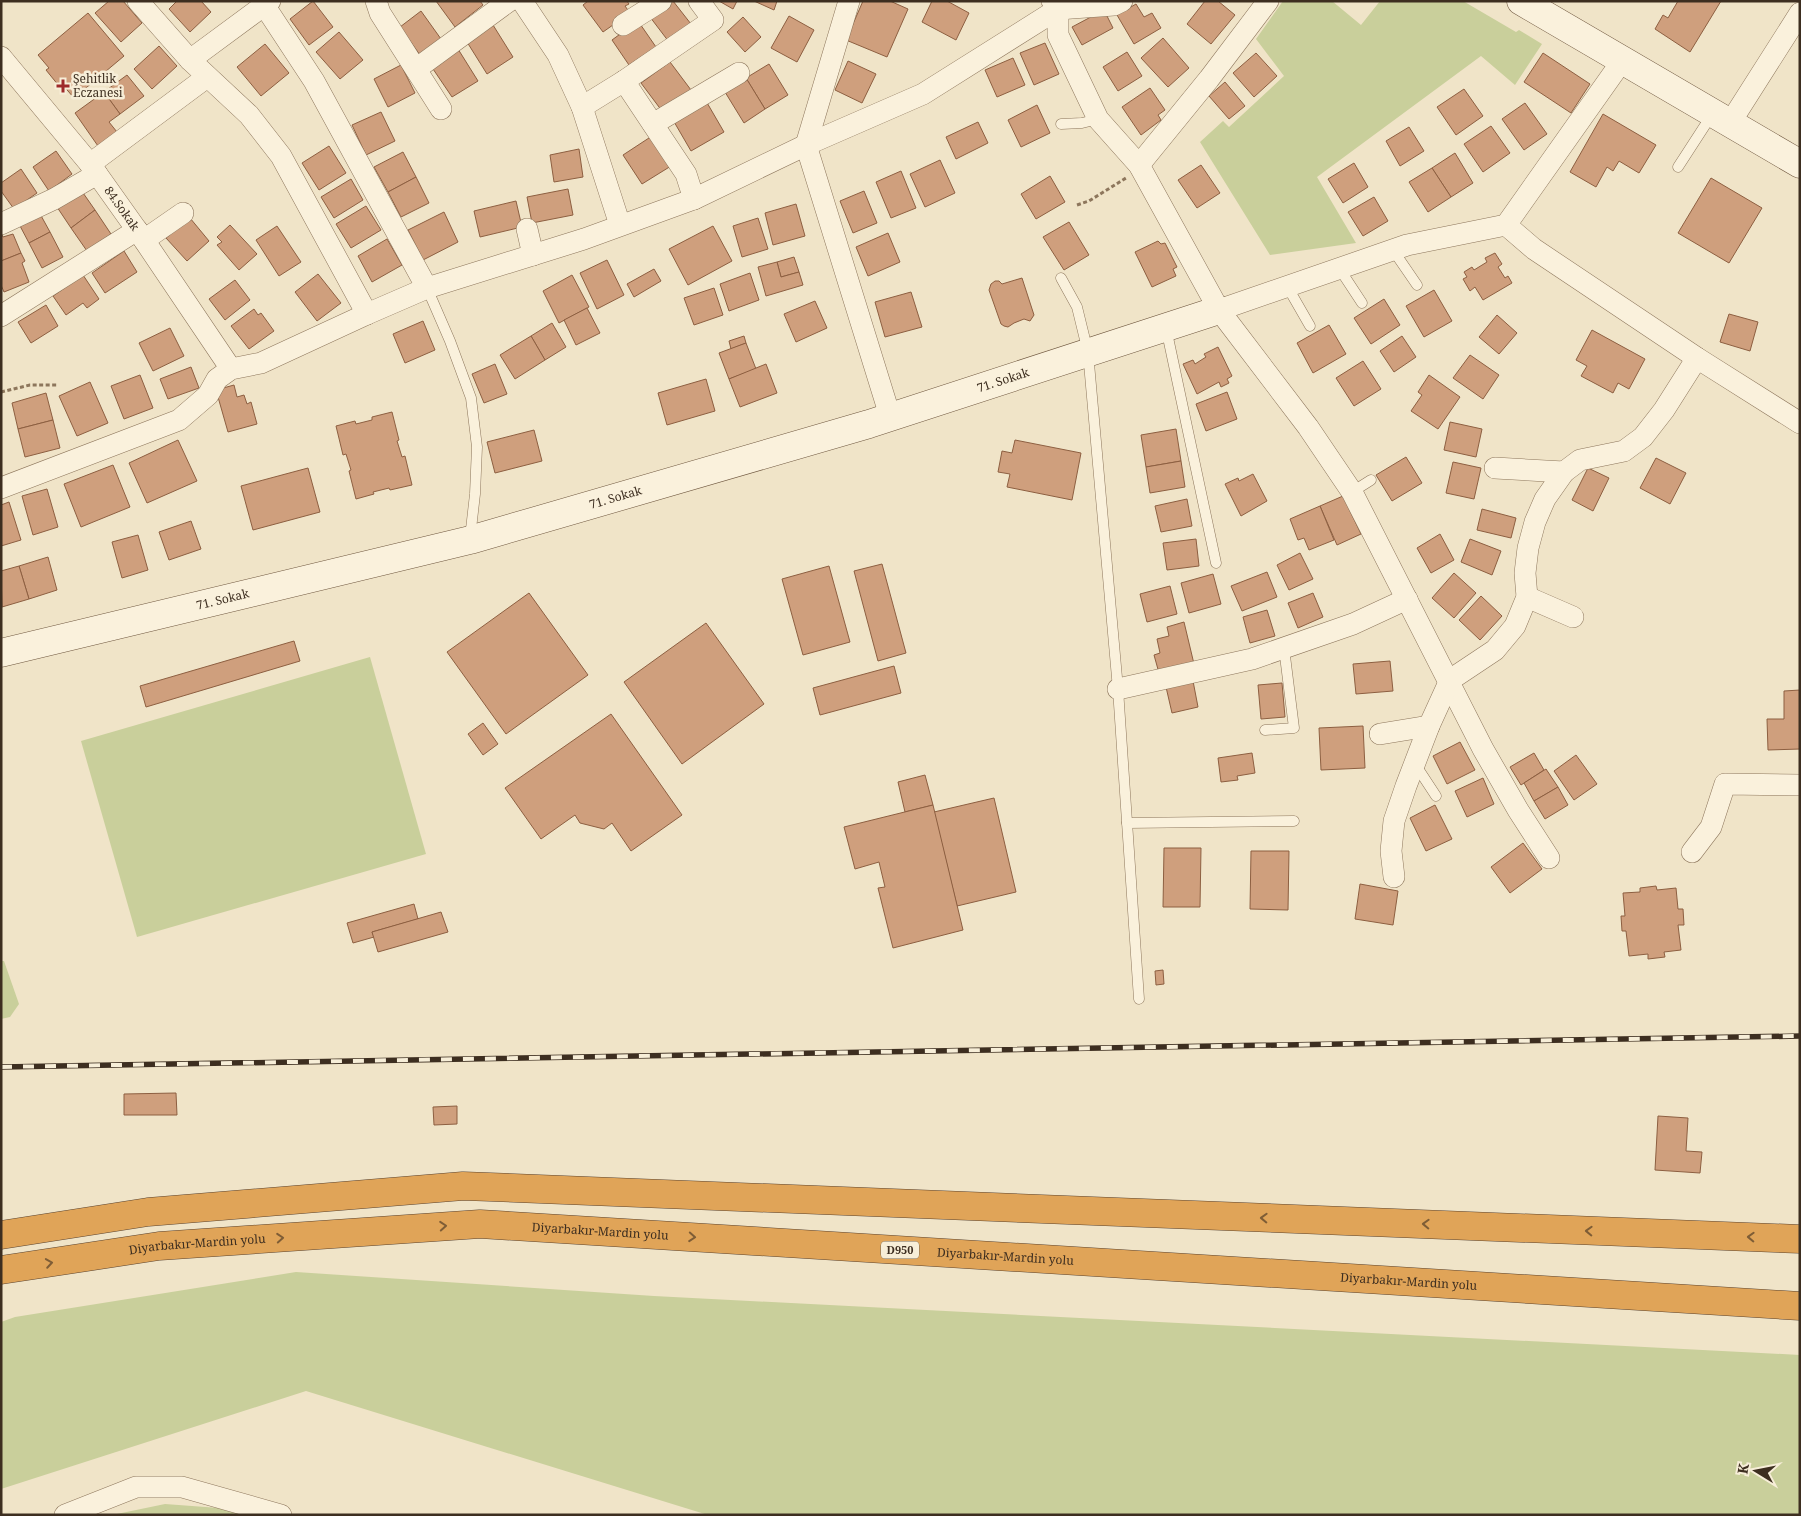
<svg xmlns="http://www.w3.org/2000/svg" width="1801" height="1516" font-family="'Noto Serif',serif">
<style>
.green{fill:#c9cf9b}
.building{fill:#cf9f7d;stroke:#8d5f41}
.lines{fill:none;stroke-linecap:round;stroke-linejoin:round}
.lane-casing{stroke:#8d765c;stroke-width:11}
.street-casing{stroke:#8d765c;stroke-width:22}
.secondary-casing{stroke:#6f573f;stroke-width:29}
.highway-casing{stroke:#5b4430;stroke-width:29}
.path{stroke:#8d765c;stroke-width:3;stroke-dasharray:4 2.5;stroke-linecap:butt}
.lane{stroke:#faf1dc;stroke-width:10}
.street{stroke:#faf1dc;stroke-width:21}
.secondary{stroke:#faf1dc;stroke-width:28}
.highway{stroke:#e0a458;stroke-width:28}
.rail-casing{stroke:#3d2e20;stroke-width:5.5}
.rail{stroke:#f7eed8;stroke-width:4;stroke-dasharray:11;stroke-linecap:butt}
.oneway{stroke:#7e5d36}
.poi-dot{fill:#9e2a2b;stroke:#f7eed8;stroke-width:2}
.labels{text-anchor:middle;stroke-width:5;stroke-linejoin:round;paint-order:stroke}
.shield{fill:#f7eed8;stroke:#756857;stroke-width:1}
.shield-label{font-size:11px;font-weight:bold;fill:#3d2e20}
.poi-label{font-size:12px;fill:#3d2e20;stroke:#f7eed8;text-anchor:start}
.street-label{font-size:12px;fill:#3d2e20;stroke:#f7eed8}
</style>
<rect width="100%" height="100%" fill="#f0e4c8"/>
<g class="green">
<path d="M1283 1H1332L1361 25 1380 1H1463L1516 32 1519 30 1542 44 1515 85 1481 56 1317 177 1356 243 1270 255 1200 142 1223 121 1229 127 1284 76 1256 39Z"/>
<path d="M370 657 426 854 137 937 81 741Z"/>
<path d="M1 961H4L19 1004 10 1017 1 1019Z"/>
<path d="M296 1272 654 1296 1800 1355V1515H708L306 1391 1 1489V1322L15 1317Z"/>
<path d="M165 1504 219 1508 245 1515H112Z"/>
</g>
<g class="building">
<path d="M109 1H123L142 23 121 42 95 13Z"/>
<path d="M177 1H201L211 12 190 32 169 9Z"/>
<path d="M313 1 333 27 309 45 290 19Z"/>
<path d="M436 1H480L483 5 455 27Z"/>
<path d="M588 1H627L629 4 625 6 630 13 603 32 583 5Z"/>
<path d="M669 1H673L691 24 669 42 650 17Z"/>
<path d="M719 1H737L733 9Z"/>
<path d="M754 1H777L774 10Z"/>
<path d="M863 1H890L908 9 887 57 846 40Z"/>
<path d="M932 1H947L969 13 956 40 922 22Z"/>
<path d="M1205 1H1218L1235 15 1211 44 1187 24Z"/>
<path d="M1678 1H1721L1690 52 1655 29 1663 15 1668 18Z"/>
<path d="M1136 4 1144 17 1152 13 1161 28 1134 44 1117 15Z"/>
<path d="M1104 10 1113 28 1082 45 1072 27Z"/>
<path d="M421 11 441 39 420 55 400 27Z"/>
<path d="M88 13 124 56 74 98 62 84 59 86 46 70 49 68 38 55Z"/>
<path d="M789 16 814 30 797 62 771 48Z"/>
<path d="M743 17 761 37 745 52 727 32Z"/>
<path d="M638 21 656 47 629 65 612 40Z"/>
<path d="M493 25 513 57 487 74 467 42Z"/>
<path d="M339 32 363 60 340 79 316 52Z"/>
<path d="M1163 38 1189 68 1168 87 1141 58Z"/>
<path d="M1045 43 1059 74 1034 85 1020 53Z"/>
<path d="M265 44 289 73 261 96 237 67Z"/>
<path d="M159 46 177 66 152 89 134 69Z"/>
<path d="M458 49 478 81 452 97 431 66Z"/>
<path d="M1127 52 1142 76 1118 91 1103 67Z"/>
<path d="M1256 53 1277 76 1254 97 1233 73Z"/>
<path d="M1543 53 1590 84 1571 113 1524 82Z"/>
<path d="M1013 58 1025 85 997 97 985 70Z"/>
<path d="M848 61 876 74 862 103 835 90Z"/>
<path d="M670 62 691 90 662 111 641 83Z"/>
<path d="M769 64 788 95 765 109 746 78Z"/>
<path d="M401 65 415 93 388 107 374 79Z"/>
<path d="M127 75 144 96 120 114 104 92Z"/>
<path d="M746 78 765 109 744 123 725 92Z"/>
<path d="M1225 82 1245 106 1229 119 1209 96Z"/>
<path d="M1150 88 1165 110 1158 115 1161 120 1141 135 1122 107Z"/>
<path d="M1464 89 1483 116 1456 135 1437 107Z"/>
<path d="M104 92 120 114 109 122 117 132 98 146 75 113Z"/>
<path d="M706 101 724 132 691 151 673 120Z"/>
<path d="M1525 103 1547 134 1524 150 1502 119Z"/>
<path d="M1037 105 1050 133 1021 147 1008 120Z"/>
<path d="M381 112 395 141 366 155 352 125Z"/>
<path d="M1603 114 1656 145 1639 173 1619 161 1613 171 1607 167 1596 187 1570 172Z"/>
<path d="M978 122 988 143 956 159 946 137Z"/>
<path d="M1491 126 1510 153 1483 172 1464 144Z"/>
<path d="M1409 127 1424 151 1400 166 1386 141Z"/>
<path d="M652 136 671 166 642 184 623 155Z"/>
<path d="M329 146 346 173 319 190 302 163Z"/>
<path d="M579 149 583 177 554 182 550 155Z"/>
<path d="M56 151 72 174 49 191 33 167Z"/>
<path d="M403 152 416 177 388 192 374 167Z"/>
<path d="M1455 153 1473 183 1451 197 1432 168Z"/>
<path d="M940 160 955 193 925 207 910 174Z"/>
<path d="M1354 163 1368 187 1343 203 1328 179Z"/>
<path d="M1201 165 1220 193 1197 208 1178 180Z"/>
<path d="M1432 168 1451 197 1428 212 1409 182Z"/>
<path d="M21 169 37 193 14 209 1 191V183Z"/>
<path d="M901 171 916 208 891 218 876 182Z"/>
<path d="M1050 176 1065 202 1036 219 1021 194Z"/>
<path d="M416 177 429 203 401 217 388 192Z"/>
<path d="M1711 178 1762 208 1729 263 1678 233Z"/>
<path d="M351 179 363 200 334 218 321 197Z"/>
<path d="M568 189 573 215 532 223 527 197Z"/>
<path d="M81 190 95 210 71 228 57 207Z"/>
<path d="M864 191 877 223 853 233 840 201Z"/>
<path d="M1374 197 1388 221 1363 236 1348 212Z"/>
<path d="M516 201 522 227 480 237 474 211Z"/>
<path d="M796 204 805 236 773 245 765 213Z"/>
<path d="M366 206 381 230 351 248 336 224Z"/>
<path d="M95 210 111 234 87 251 71 228Z"/>
<path d="M39 212 50 232 29 243 19 224Z"/>
<path d="M444 212 458 242 423 260 408 230Z"/>
<path d="M190 218 209 241 187 261 166 238Z"/>
<path d="M758 218 768 249 742 257 733 226Z"/>
<path d="M1069 222 1089 255 1064 270 1043 237Z"/>
<path d="M230 225 257 254 239 270 217 245 222 242 217 237Z"/>
<path d="M277 226 301 262 279 276 256 240Z"/>
<path d="M713 226 732 261 688 285 669 249Z"/>
<path d="M50 232 63 257 42 268 29 243Z"/>
<path d="M1 233 3 237 13 234 21 253 1 261Z"/>
<path d="M888 233 900 262 868 276 856 247Z"/>
<path d="M387 239 402 265 372 282 358 256Z"/>
<path d="M1158 241 1161 244 1165 243 1177 267 1173 269 1176 276 1152 287 1135 252Z"/>
<path d="M124 251 137 272 105 293 92 273Z"/>
<path d="M21 253 25 261 22 263 29 282 4 292 1 285V261Z"/>
<path d="M1495 253 1502 264 1498 267 1505 278 1508 276 1512 283 1483 300 1475 287 1470 291 1463 279 1467 277 1464 272 1472 267 1474 270 1487 262 1485 258Z"/>
<path d="M794 257 799 272 781 277 777 262Z"/>
<path d="M607 260 624 295 597 309 580 273Z"/>
<path d="M777 262 781 277 799 272 803 285 766 296 758 267Z"/>
<path d="M654 269 661 281 634 297 627 284Z"/>
<path d="M750 273 759 300 729 311 720 284Z"/>
<path d="M318 274 341 303 317 321 295 292Z"/>
<path d="M83 275 99 299 87 308 83 303 66 315 53 296Z"/>
<path d="M572 275 589 307 559 323 543 291Z"/>
<path d="M1022 278 1034 315 1030 321 1024 319 1014 323 1008 327 1004 326 1001 324 989 290 991 284 995 281H999L1002 284Z"/>
<path d="M235 280 250 300 225 320 209 299Z"/>
<path d="M714 288 723 315 694 325 684 298Z"/>
<path d="M1434 290 1452 321 1424 337 1406 306Z"/>
<path d="M911 292 922 327 885 337 875 302Z"/>
<path d="M1384 299 1400 325 1371 344 1354 318Z"/>
<path d="M815 301 827 328 796 342 784 314Z"/>
<path d="M46 305 58 326 31 343 18 322Z"/>
<path d="M587 308 600 333 576 345 564 320Z"/>
<path d="M254 309 258 315 261 313 274 331 249 349 231 326Z"/>
<path d="M1729 314 1758 322 1750 351 1720 342Z"/>
<path d="M1497 315 1517 333 1499 354 1479 337Z"/>
<path d="M423 321 435 350 405 363 393 334Z"/>
<path d="M552 323 566 347 545 360 531 336Z"/>
<path d="M1329 325 1346 354 1313 373 1297 343Z"/>
<path d="M170 328 184 356 153 371 139 343Z"/>
<path d="M1592 330 1645 359 1629 389 1618 383 1613 393 1581 376 1587 366 1576 360Z"/>
<path d="M531 336 545 360 515 379 500 355Z"/>
<path d="M744 336 746 343 731 349 729 341Z"/>
<path d="M1402 336 1416 357 1394 372 1380 351Z"/>
<path d="M746 343 756 369 729 379 719 353Z"/>
<path d="M1218 347 1232 376 1227 379 1229 383 1221 387 1219 382 1197 394 1183 364 1193 360 1195 364 1206 357 1204 354Z"/>
<path d="M1470 355 1499 375 1483 399 1453 378Z"/>
<path d="M1363 361 1381 389 1354 406 1336 378Z"/>
<path d="M495 364 507 394 484 403 472 374Z"/>
<path d="M766 364 777 393 740 407 729 379Z"/>
<path d="M191 367 199 388 168 399 160 379Z"/>
<path d="M140 375 153 408 124 419 111 386Z"/>
<path d="M1429 375 1460 397 1438 429 1411 411 1422 395 1418 392Z"/>
<path d="M706 379 715 411 667 425 658 393Z"/>
<path d="M90 382 108 423 77 436 59 396Z"/>
<path d="M234 385 237 397 244 395 247 404 251 402 257 424 228 432 216 390Z"/>
<path d="M1227 392 1237 419 1206 431 1196 404Z"/>
<path d="M46 393 53 420 18 429 12 403Z"/>
<path d="M392 412 399 440 397 441 402 457 405 456 412 485 390 490 389 488 373 492 374 494 356 499 349 471 351 470 346 454 343 455 336 426 355 421 356 424 372 420V417Z"/>
<path d="M53 420 60 448 25 457 18 429Z"/>
<path d="M1450 422 1482 429 1476 457 1444 450Z"/>
<path d="M1176 429 1181 461 1146 467 1141 435Z"/>
<path d="M534 430 542 461 495 473 487 442Z"/>
<path d="M178 440 197 481 147 503 129 463Z"/>
<path d="M1015 440 1081 453 1072 500 1007 487 1010 474 998 472 1002 451 1012 453Z"/>
<path d="M1406 457 1422 483 1392 501 1376 475Z"/>
<path d="M1656 458 1686 473 1670 504 1640 488Z"/>
<path d="M1181 461 1185 487 1150 493 1146 467Z"/>
<path d="M1453 462 1481 468 1474 499 1446 493Z"/>
<path d="M113 465 130 507 81 527 64 484Z"/>
<path d="M308 468 320 512 253 530 241 486Z"/>
<path d="M1588 468 1609 478 1593 511 1572 500Z"/>
<path d="M1253 474 1267 501 1241 516 1225 484 1238 478 1239 481Z"/>
<path d="M47 489 58 527 33 535 22 496Z"/>
<path d="M1343 496 1361 534 1337 545 1320 506Z"/>
<path d="M1187 499 1192 526 1161 532 1155 506Z"/>
<path d="M9 502 21 540 1 546V505Z"/>
<path d="M1320 506 1334 540 1309 550 1304 538 1298 540 1290 519Z"/>
<path d="M1482 509 1516 518 1511 538 1477 530Z"/>
<path d="M191 521 201 549 169 560 159 532Z"/>
<path d="M1440 534 1454 560 1431 573 1417 548Z"/>
<path d="M138 535 148 570 122 578 112 542Z"/>
<path d="M1196 539 1199 566 1167 570 1163 543Z"/>
<path d="M1470 539 1501 551 1492 575 1461 562Z"/>
<path d="M1300 553 1313 579 1289 590 1277 565Z"/>
<path d="M48 557 57 590 29 599 19 566Z"/>
<path d="M882 564 906 653 878 661 854 571Z"/>
<path d="M19 566 29 599 2 607 1 571Z"/>
<path d="M829 566 850 642 803 655 782 579Z"/>
<path d="M1267 572 1277 597 1242 611 1231 586Z"/>
<path d="M1454 573 1476 593 1454 618 1432 598Z"/>
<path d="M1213 574 1221 604 1189 613 1181 583Z"/>
<path d="M1170 586 1177 614 1147 622 1140 594Z"/>
<path d="M529 593 588 675 506 734 447 652Z"/>
<path d="M1313 593 1323 617 1298 628 1288 603Z"/>
<path d="M1481 596 1502 616 1480 640 1459 620Z"/>
<path d="M1267 610 1275 636 1250 643 1243 617Z"/>
<path d="M1184 622 1194 664 1159 673 1154 655 1160 653 1157 639 1169 636 1167 627Z"/>
<path d="M706 623 764 704 682 764 624 682Z"/>
<path d="M294 641 300 661 146 707 140 686Z"/>
<path d="M1390 661 1393 691 1356 694 1353 664Z"/>
<path d="M894 666 901 693 820 715 813 688Z"/>
<path d="M1193 681 1198 707 1172 713 1166 687Z"/>
<path d="M1282 683 1285 717 1261 719 1258 685Z"/>
<path d="M1800 690V749L1768 750 1767 719H1784V691Z"/>
<path d="M611 714 682 815 631 851 612 823 604 829 580 823 575 815 541 839 505 788Z"/>
<path d="M483 723 498 744 483 755 468 734Z"/>
<path d="M1363 726 1365 768 1321 770 1319 728Z"/>
<path d="M1460 742 1475 770 1447 784 1433 756Z"/>
<path d="M1252 753 1255 773 1237 776 1238 780 1221 782 1218 758Z"/>
<path d="M1534 753 1544 770 1521 785 1510 767Z"/>
<path d="M1576 755 1597 784 1574 800 1554 771Z"/>
<path d="M1546 769 1558 787 1534 801 1524 783Z"/>
<path d="M925 775 933 805 905 812 898 782Z"/>
<path d="M1483 778 1494 804 1467 817 1455 791Z"/>
<path d="M1558 787 1568 805 1545 819 1534 801Z"/>
<path d="M994 798 1016 892 957 906 934 812Z"/>
<path d="M933 805 963 930 893 948 878 888 885 887 879 862 855 869 844 827Z"/>
<path d="M1435 805 1452 839 1426 851 1410 818Z"/>
<path d="M1523 843 1542 869 1510 893 1491 867Z"/>
<path d="M1164 848H1201L1200 907H1163Z"/>
<path d="M1251 851H1289L1288 910 1250 909Z"/>
<path d="M1360 884 1398 891 1393 925 1355 919Z"/>
<path d="M1656 886 1657 890 1676 888 1678 909H1683L1684 925H1678L1681 950 1664 952 1665 957 1648 959V954L1629 956 1626 931H1622L1621 916H1625L1623 893 1640 892V888Z"/>
<path d="M414 904 418 919 372 932 374 937 353 943 347 923Z"/>
<path d="M441 912 448 932 378 952 372 932Z"/>
<path d="M1163 970 1164 984 1156 985 1155 971Z"/>
<path d="M176 1093 177 1115H124V1094Z"/>
<path d="M457 1106V1124L434 1125 433 1107Z"/>
<path d="M1658 1116 1688 1118 1686 1151 1702 1152 1700 1173 1655 1170Z"/>
</g>
<g class="lines">
<defs>
<g id="lane">
<path d="M1061 124 1082 123 1098 119"/>
<path d="M1678 167 1713 113"/>
<path d="M1393 250 1417 285"/>
<path d="M1339 268 1362 303"/>
<path d="M1061 278 1077 307 1088 352 1118 689 1139 999"/>
<path d="M1287 286 1310 326"/>
<path d="M427 288 450 341 471 398 477 447 475 494 470 538"/>
<path d="M1166 328 1216 563"/>
<path d="M1352 492 1371 480"/>
<path d="M1265 730 1294 728 1284 648"/>
<path d="M1415 764 1436 796"/>
<path d="M1127 823 1294 821"/>
</g>
<g id="street">
<path d="M138 1 190 60 249 115 281 156 367 314"/>
<path d="M376 1 380 13 441 109"/>
<path d="M522 1 558 55 582 107 620 225"/>
<path d="M849 1 806 145 890 416"/>
<path d="M1052 1 1058 9V35L1098 119 1139 165 1219 310 1308 427 1352 492 1483 749 1518 810 1549 858"/>
<path d="M264 5 314 81 427 288"/>
<path d="M623 25 661 1"/>
<path id="s1" d="M1 57 90 164 144 240 231 369"/>
<path d="M190 60 270 1"/>
<path d="M416 69 509 1"/>
<path d="M624 81 686 174 694 199"/>
<path d="M582 107 624 81 713 20 699 1"/>
<path d="M1730 123 1800 13"/>
<path d="M653 124 739 73"/>
<path d="M90 164 207 77"/>
<path d="M1139 165 1209 79 1268 1"/>
<path d="M1 224 54 199 97 174"/>
<path d="M1506 225 1534 249 1697 358 1800 423"/>
<path d="M527 229 533 255"/>
<path d="M144 240 183 213"/>
<path d="M1219 310 1407 245 1506 225 1622 61"/>
<path d="M1 316 137 230"/>
<path d="M1495 468 1564 472"/>
<path d="M1 488 179 420 208 395 217 379 231 369 261 363 367 314 427 288 584 239 694 199 806 145 923 94 1058 9 1114 5 1122 1"/>
<path d="M1527 597 1573 617"/>
<path d="M1118 689 1252 659 1353 624 1407 599"/>
<path d="M1380 734 1429 726"/>
<path d="M1692 852 1711 827 1725 784 1800 785"/>
<path d="M1394 877 1391 851 1394 821 1406 786 1429 726 1450 680 1495 650 1515 626 1527 597 1525 573 1528 548 1535 522 1545 499 1564 472 1580 460 1624 451 1643 437 1664 410 1697 358"/>
<path d="M65 1515 136 1487H182L281 1515"/>
</g>
<g id="secondary">
<path d="M1521 1 1800 164"/>
<path id="s2" d="M1 653 470 540 869 424 1219 310"/>
</g>
<g id="highway">
<path d="M1 1235 148 1212 463 1186 1800 1239"/>
<path id="s3" d="M1 1270 159 1246 480 1224 1800 1306"/>
</g>
</defs>
<use href="#lane" class="lane-casing"/>
<use href="#street" class="street-casing"/>
<use href="#secondary" class="secondary-casing"/>
<use href="#highway" class="highway-casing"/>
<g class="path">
<path d="M1077 205 1089 201 1126 178"/>
<path d="M1 392 30 385H57"/>
</g>
<use href="#lane" class="lane"/>
<use href="#street" class="street"/>
<use href="#secondary" class="secondary"/>
<use href="#highway" class="highway"/>
<defs>
<path id="rail" d="M1 1067 1800 1036"/>
</defs>
<use href="#rail" class="rail-casing"/>
<use href="#rail" class="rail"/>
</g>
<defs><path id="oneway-chevron" d="M-2-3.5L2.5 0L-2 3.5" fill="none" stroke-width="1.6" stroke-linecap="round" stroke-linejoin="round" transform="scale(1.25)"/></defs>
<g class="oneway">
<use href="#oneway-chevron" transform="translate(1264 1218) rotate(-178)"/>
<use href="#oneway-chevron" transform="translate(1426 1224) rotate(-178)"/>
<use href="#oneway-chevron" transform="translate(443 1226) rotate(-4)"/>
<use href="#oneway-chevron" transform="translate(1589 1231) rotate(-178)"/>
<use href="#oneway-chevron" transform="translate(692 1237) rotate(4)"/>
<use href="#oneway-chevron" transform="translate(1751 1237) rotate(-178)"/>
<use href="#oneway-chevron" transform="translate(280 1238) rotate(-4)"/>
<use href="#oneway-chevron" transform="translate(49 1263) rotate(-9)"/>
</g>
<path class="poi-dot" d="M60.5 78.5h5v5h5v5h-5v5h-5v-5h-5v-5h5z"/>
<g class="labels">
<rect class="shield" x="881" y="1241.5" width="38" height="17" rx="4"/>
<g class="shield-label">
<text x="900" y="1254">D950</text>
</g>
<g class="poi-label">
<text x="73" y="83">Şehitlik<tspan x="73" dy="14">Eczanesi</tspan></text>
</g>
<g class="street-label">
<text dy="4" stroke="none"><textPath href="#s1" startOffset="194">84.Sokak</textPath></text>
<text dy="4" stroke="none"><textPath href="#s2" startOffset="1039">71. Sokak</textPath></text>
<text dy="4" stroke="none"><textPath href="#s2" startOffset="634">71. Sokak</textPath></text>
<text dy="4" stroke="none"><textPath href="#s2" startOffset="228">71. Sokak</textPath></text>
<text dy="4" stroke="none"><textPath href="#s3" startOffset="602">Diyarbakır-Mardin yolu</textPath></text>
<text dy="4" stroke="none"><textPath href="#s3" startOffset="198">Diyarbakır-Mardin yolu</textPath></text>
<text dy="4" stroke="none"><textPath href="#s3" startOffset="1008">Diyarbakır-Mardin yolu</textPath></text>
<text dy="4" stroke="none"><textPath href="#s3" startOffset="1412">Diyarbakır-Mardin yolu</textPath></text>
</g>
</g>
<rect width="1801" height="1516" fill="none" stroke="#3d2e20" stroke-width="5"/>
<g transform="translate(1756 1471) rotate(280)" stroke="#f7eed8" stroke-width="4" paint-order="stroke">
<path d="M0-4L9 19L0 12L-9 19Z" fill="#3d2e20"/>
<text y="-8" font-size="14" font-weight="bold" text-anchor="middle" fill="#3d2e20">K</text>
</g>
</svg>
